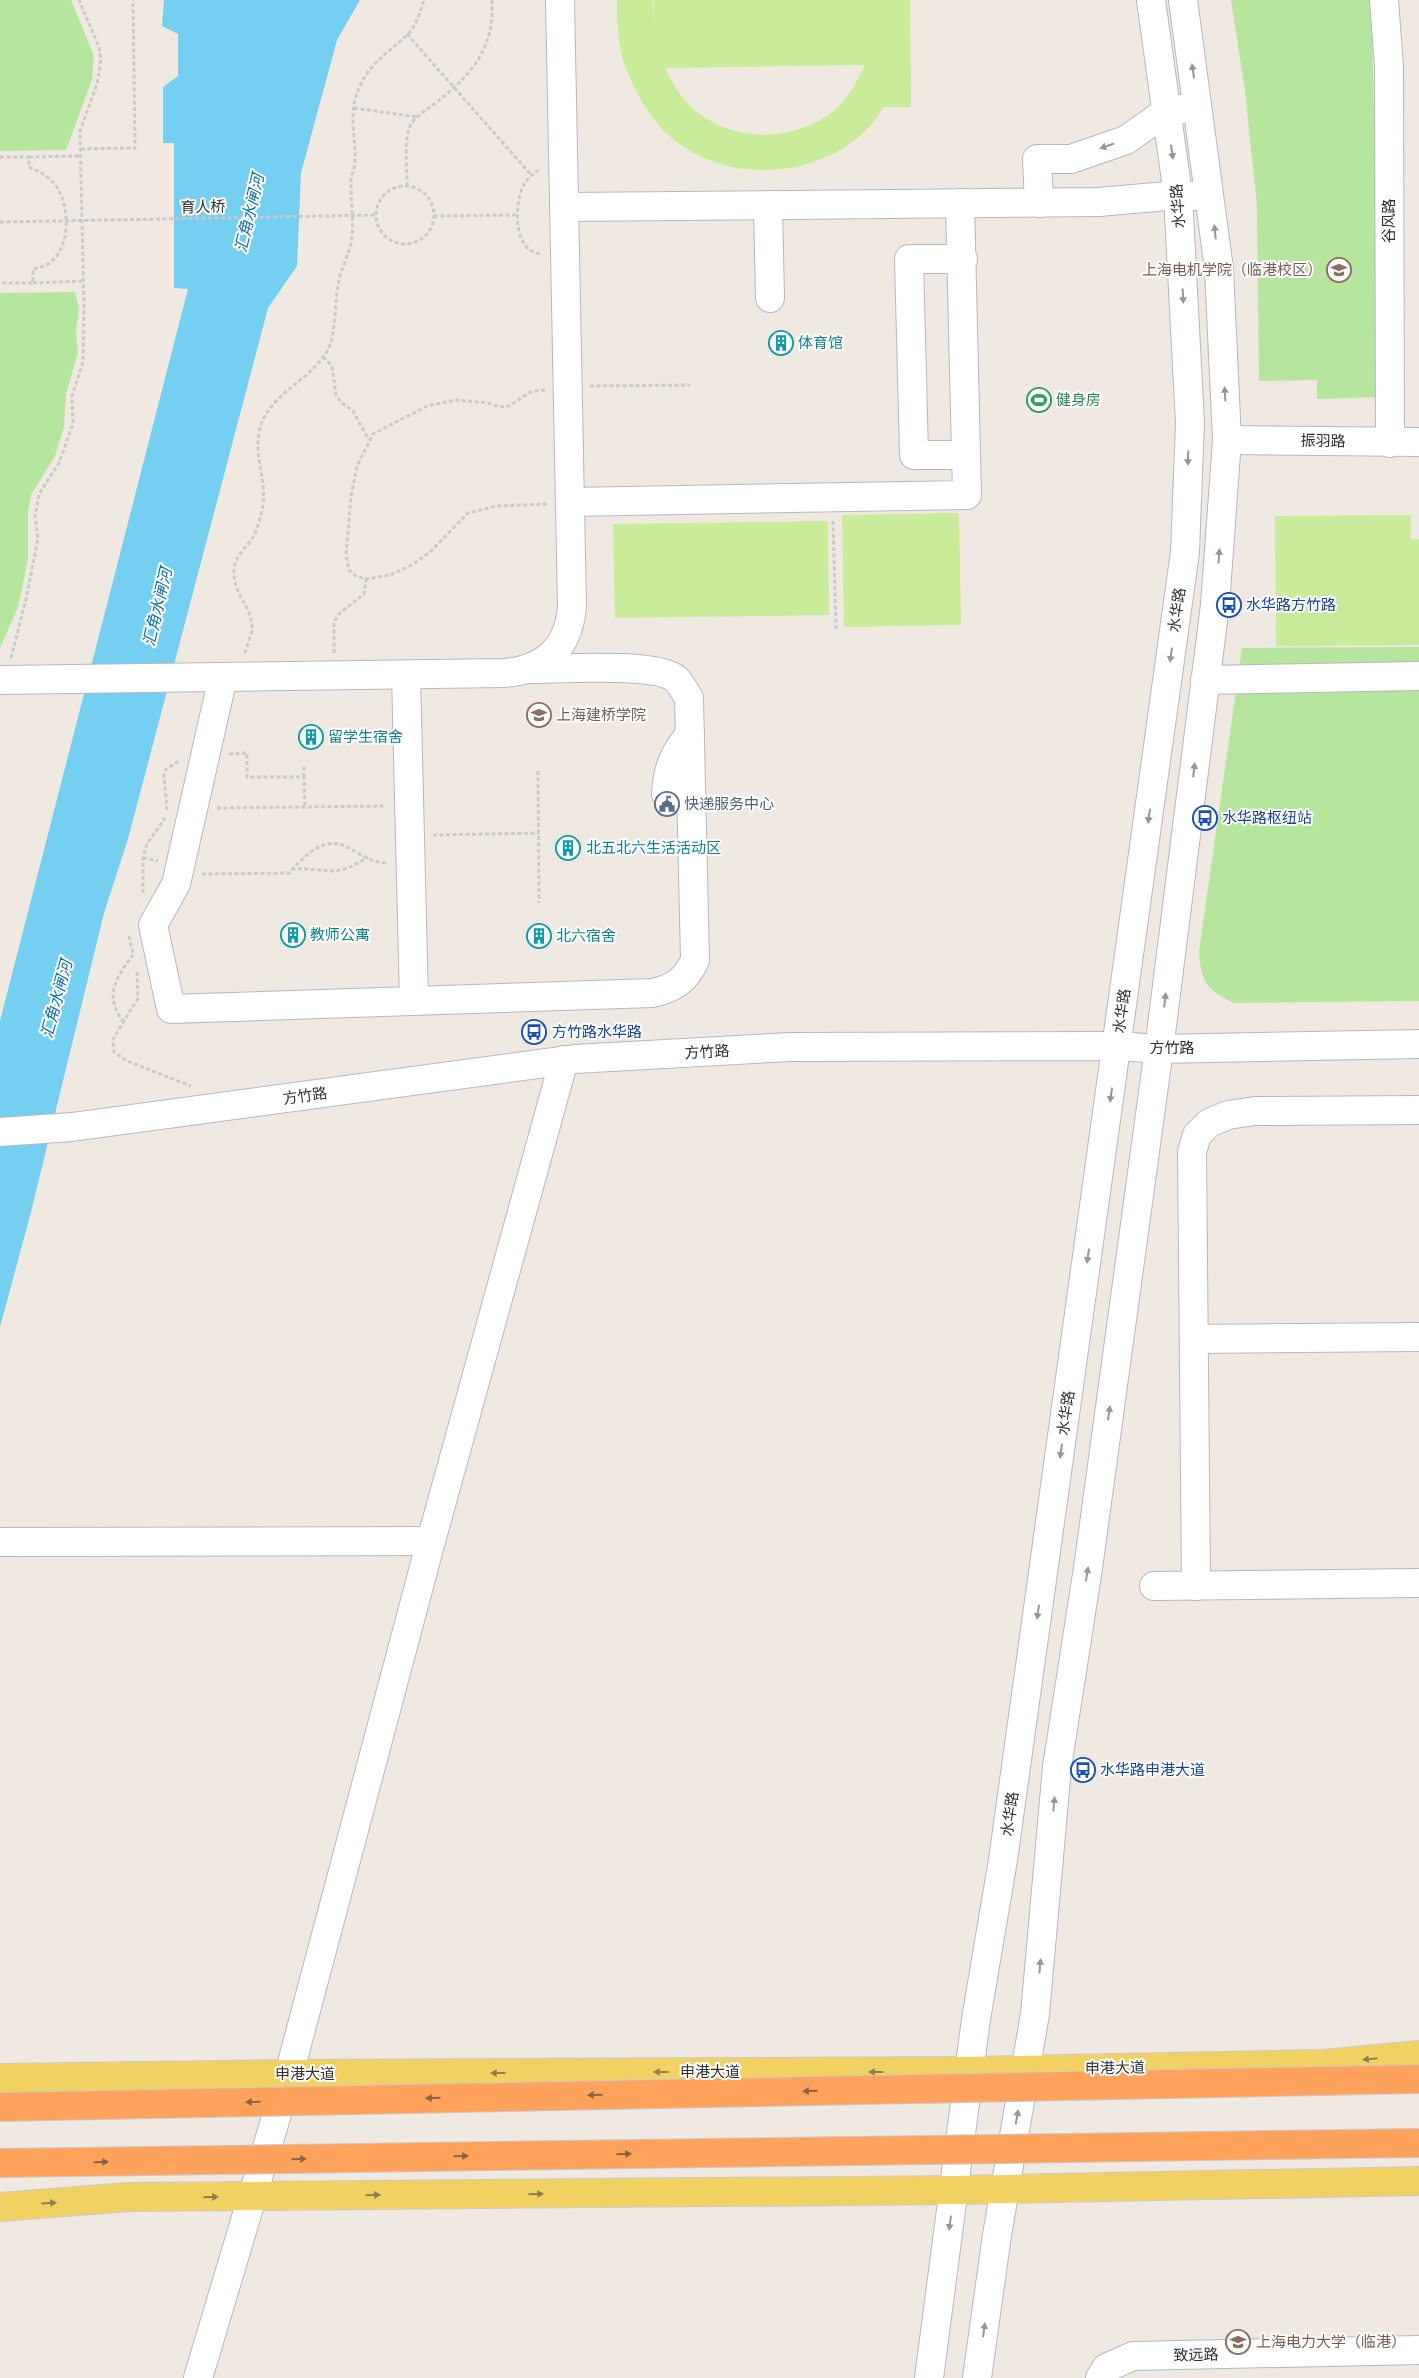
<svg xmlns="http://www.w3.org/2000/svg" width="1419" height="2378" font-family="Karla,'Noto Sans SC',sans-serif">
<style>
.green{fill:#b6e59e}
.pitch{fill:#c9ec9a;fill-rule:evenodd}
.water{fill:#75cff0}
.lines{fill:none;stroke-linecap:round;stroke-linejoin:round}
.minor-casing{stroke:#b4b7c1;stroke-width:30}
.major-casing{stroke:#c9c9c9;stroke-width:30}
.path{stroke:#c9c9c9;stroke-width:3;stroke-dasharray:4 2.5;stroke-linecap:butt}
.minor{stroke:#fff;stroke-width:28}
.major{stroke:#f2d163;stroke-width:28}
.highway-bridge-casing{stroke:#c9c9c9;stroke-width:30;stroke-linecap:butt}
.highway-bridge{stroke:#ffa35c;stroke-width:28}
.oneway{fill:#969696}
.oneway2{fill:#908048}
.oneway3{fill:#8c6343}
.labels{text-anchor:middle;stroke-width:4;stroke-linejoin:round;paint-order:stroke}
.street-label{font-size:15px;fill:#2e2e2e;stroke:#fff}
.education-label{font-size:15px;fill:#785e54;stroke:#fff;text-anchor:start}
.culture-label{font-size:15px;fill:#0d838f;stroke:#fff;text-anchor:start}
.leisure-label{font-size:15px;fill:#27864d;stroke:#fff;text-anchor:start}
.transit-label{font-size:15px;fill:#164399;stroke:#fff;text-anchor:start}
.service-label{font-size:15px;fill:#4e5e75;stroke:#fff;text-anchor:start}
.water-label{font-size:16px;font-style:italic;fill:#0d6fa3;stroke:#fff}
</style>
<rect width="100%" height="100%" fill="#efe9e1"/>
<g class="green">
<path d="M0 0H71L94 56 92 80 66 150 0 151Z"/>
<path d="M1231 0H1371L1382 397 1317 399V380L1259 381 1257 206 1245 91Z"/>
<path d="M75 292 79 309 76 330 78 352 66 394 64 427 55 456 31 495 28 513V559L18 607 0 648V293Z"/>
<path d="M1419 647V1001L1234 1003C1207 990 1201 983 1199 952L1242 648Z"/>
</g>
<g class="pitch">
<path d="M617 0H653L654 35V0H910L911 107H884C878 115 873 124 865 131 816 179 727 184 673 139 654 124 640 100 630 78 618 54 617 26 617 0ZM865 65C858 79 852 92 841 104 805 142 736 145 696 111 682 100 673 84 665 68Z"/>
<path d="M959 513 961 625 844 627 842 515Z"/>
<path d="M1411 515V539H1419V645L1276 646 1275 516Z"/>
<path d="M828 521 829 615 615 618 613 524Z"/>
</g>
<path class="water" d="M164 0H360L337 40 301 173 297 266 268 308 128 839 104 913 31 1212 0 1327V1021L188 289 174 288V143H163V87L178 76V34L162 26Z"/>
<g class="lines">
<defs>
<g id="minor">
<path d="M1384 0 1389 67 1390 443"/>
<path d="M1039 203 1037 159H1071L1126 140 1167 111 1182 109"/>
<path d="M768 205 770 298"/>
<path d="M565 207 1099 202 1178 195 1196 196"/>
<path d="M963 259H909L914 455H966"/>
<path d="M1227 440 1419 442"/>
<path d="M570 502 967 495 960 203"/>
<path d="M406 675 414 1001"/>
<path d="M223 677 176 884 153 925 171 1009 653 993C674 988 686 980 695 960L689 698C685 692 681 684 676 679 656 662 561 669 531 669"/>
<path d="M0 680 504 673C546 670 569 647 572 606L560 0"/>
<path d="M1205 680 1419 676"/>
<path d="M666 794C667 769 674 753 690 734"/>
<path d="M0 1132 72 1127 575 1059 790 1047 1118 1046 1159 1049 1419 1044"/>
<path d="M1194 1339 1419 1337"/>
<path d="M0 1542 431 1541"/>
<path d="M1154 1586 1419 1583"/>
<path d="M1196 1586 1192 1152 1197 1135 1209 1123 1228 1115 1255 1111 1419 1110"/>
<path d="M198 2378 289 2074 431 1541 564 1060"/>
<path d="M929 2378 976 2019 1003 1860 1185 552 1190 423 1178 195 1151 0"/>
<path d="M977 2378 997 2235 1035 2014 1057 1767 1088 1568 1159 1049 1215 605 1227 440 1219 269 1183 0"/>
<path d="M1100 2378 1106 2368 1133 2356 1419 2350"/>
</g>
<g id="major">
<path d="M0 2078 289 2074 970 2071 1324 2064 1419 2055"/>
<path d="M0 2207 129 2197 954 2190 1419 2181"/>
</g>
</defs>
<use href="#minor" class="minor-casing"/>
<use href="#major" class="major-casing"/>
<g class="path">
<path d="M407 34 532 176"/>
<path d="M354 108 417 117"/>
<path d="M81 149 135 148 133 0"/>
<path d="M0 157H29V167C40 171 54 180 59 191 70 211 70 250 48 264 44 266 38 268 33 269V283H0"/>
<path d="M29 157 81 156"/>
<path d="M539 170C533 173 526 180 523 186 514 206 513 251 541 254"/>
<circle cx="405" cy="215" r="29"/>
<path d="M407 186C407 171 404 142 409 129 412 118 425 111 433 105 470 76 495 50 492 0"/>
<path d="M434 216 517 215"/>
<path d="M0 222 376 215"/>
<path d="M33 283 83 281"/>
<path d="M323 357 332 366 336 395 341 402 353 411 369 440"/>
<path d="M590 386 690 385"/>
<path d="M545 390 530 392 509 406 499 407 488 403 456 400 427 406 373 434 357 466 351 496 346 555 349 570 356 576 366 579 390 575 410 566 429 553 468 513 497 506 547 504"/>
<path d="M833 521 836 629"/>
<path d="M245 653C247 645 252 635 252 627 252 607 233 594 234 571 234 557 245 549 252 539 257 530 260 520 262 510 268 484 254 458 259 432 267 391 319 379 331 342 335 330 335 301 338 286 340 269 351 252 352 236 354 217 350 198 351 179 352 173 355 167 355 160 356 141 350 120 355 100 364 66 385 56 408 34 417 25 420 11 424 0"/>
<path d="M334 653V622L340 613 364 594 366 579"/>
<path d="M11 658 26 599 38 539 35 517 39 494 59 463 73 424 72 396 83 362 84 308 80 131 97 84 101 60 99 47 79 0"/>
<path d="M229 754 247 753V777H304L305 807"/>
<path d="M538 771 539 903"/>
<path d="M304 777V767"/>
<path d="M217 808 386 806"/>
<path d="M167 810 164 775 166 769 181 760"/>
<path d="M433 835 539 833"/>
<path d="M143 858 158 861"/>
<path d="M291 869C329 867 333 880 368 857"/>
<path d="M202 874 290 873C293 866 301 861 306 856 342 824 355 863 387 863"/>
<path d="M143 893V858L147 844 165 818"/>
<path d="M129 936 133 954"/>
<path d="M137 972 138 998 113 1039 114 1052 127 1061 191 1086"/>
<path d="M124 1022C103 996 116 978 133 955"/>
</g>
<use href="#minor" class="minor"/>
<use href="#major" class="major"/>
<defs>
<g id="highway-bridge">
<path d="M0 2107 1419 2079"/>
<path d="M0 2163 1419 2143"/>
</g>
</defs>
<use href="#highway-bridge" class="highway-bridge-casing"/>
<use href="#highway-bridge" class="highway-bridge"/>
</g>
<defs><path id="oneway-solid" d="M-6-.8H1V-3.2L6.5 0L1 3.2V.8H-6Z" transform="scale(1.25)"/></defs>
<g class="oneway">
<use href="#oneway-solid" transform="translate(1193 71) rotate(-98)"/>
<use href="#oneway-solid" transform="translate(1107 146) rotate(161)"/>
<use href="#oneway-solid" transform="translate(1172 152) rotate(82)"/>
<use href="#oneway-solid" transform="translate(1215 232) rotate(-96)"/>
<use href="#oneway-solid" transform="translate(1183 296) rotate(87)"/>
<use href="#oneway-solid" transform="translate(1225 394) rotate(-93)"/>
<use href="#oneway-solid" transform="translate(1188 458) rotate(92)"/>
<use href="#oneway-solid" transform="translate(1219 556) rotate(-86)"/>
<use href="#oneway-solid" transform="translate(1171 655) rotate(98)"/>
<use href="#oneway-solid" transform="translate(1194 770) rotate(-83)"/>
<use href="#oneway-solid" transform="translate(1149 816) rotate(98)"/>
<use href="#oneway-solid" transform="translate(1165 1000) rotate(-83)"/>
<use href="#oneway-solid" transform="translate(1111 1095) rotate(98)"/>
<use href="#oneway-solid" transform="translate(1088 1256) rotate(98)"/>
<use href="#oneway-solid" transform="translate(1109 1413) rotate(-82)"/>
<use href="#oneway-solid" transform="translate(1061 1451) rotate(98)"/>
<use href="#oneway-solid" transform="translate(1087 1574) rotate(-81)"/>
<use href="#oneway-solid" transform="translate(1038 1612) rotate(98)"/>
<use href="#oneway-solid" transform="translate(1054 1804) rotate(-85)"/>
<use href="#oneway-solid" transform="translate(1040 1966) rotate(-85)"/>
<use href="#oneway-solid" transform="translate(1017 2117) rotate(-80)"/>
<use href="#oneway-solid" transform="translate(950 2223) rotate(98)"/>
<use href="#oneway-solid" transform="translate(984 2330) rotate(-82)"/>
</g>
<g class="oneway2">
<use href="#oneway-solid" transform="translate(1370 2059) rotate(174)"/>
<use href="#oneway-solid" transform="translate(661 2072) rotate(180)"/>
<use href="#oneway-solid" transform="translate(876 2072) rotate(180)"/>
<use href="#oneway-solid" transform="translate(498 2073) rotate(180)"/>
<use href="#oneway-solid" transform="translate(536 2194) rotate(-1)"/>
<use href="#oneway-solid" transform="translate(373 2195) rotate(-1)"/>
<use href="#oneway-solid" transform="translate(211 2197) rotate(-1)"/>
<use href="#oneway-solid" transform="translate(49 2203) rotate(-4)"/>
</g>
<g class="oneway3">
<use href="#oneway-solid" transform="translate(810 2091) rotate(179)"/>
<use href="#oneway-solid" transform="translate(595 2095) rotate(179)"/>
<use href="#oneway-solid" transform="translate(433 2098) rotate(179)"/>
<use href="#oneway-solid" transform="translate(253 2102) rotate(179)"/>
<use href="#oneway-solid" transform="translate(624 2154) rotate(-1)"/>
<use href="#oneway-solid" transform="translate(461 2156) rotate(-1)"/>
<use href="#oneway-solid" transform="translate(299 2159) rotate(-1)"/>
<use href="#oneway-solid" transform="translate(101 2162) rotate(-1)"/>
</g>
<defs>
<symbol id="university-ring" viewBox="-11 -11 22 22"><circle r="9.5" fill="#fff" stroke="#8d6e63" stroke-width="1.5"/><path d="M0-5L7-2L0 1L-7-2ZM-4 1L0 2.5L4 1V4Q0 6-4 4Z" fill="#8d6e63"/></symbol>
<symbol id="building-ring" viewBox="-11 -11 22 22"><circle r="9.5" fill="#fff" stroke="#0f9aa8" stroke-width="1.5"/><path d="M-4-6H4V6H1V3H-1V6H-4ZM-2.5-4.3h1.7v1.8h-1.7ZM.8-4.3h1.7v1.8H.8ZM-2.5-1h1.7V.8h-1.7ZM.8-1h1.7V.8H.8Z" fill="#0f9aa8"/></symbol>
<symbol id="stadium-ring" viewBox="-11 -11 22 22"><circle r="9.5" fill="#fff" stroke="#2e9e5b" stroke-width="1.5"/><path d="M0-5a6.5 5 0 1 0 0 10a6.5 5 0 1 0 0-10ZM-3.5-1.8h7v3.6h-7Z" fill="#2e9e5b"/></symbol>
<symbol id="bus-ring" viewBox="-11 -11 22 22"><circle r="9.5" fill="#fff" stroke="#1a4fb4" stroke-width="1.5"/><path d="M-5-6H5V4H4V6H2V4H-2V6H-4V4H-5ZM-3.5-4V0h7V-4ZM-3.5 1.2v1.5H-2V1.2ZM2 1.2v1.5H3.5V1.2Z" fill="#1a4fb4"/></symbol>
<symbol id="civic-ring" viewBox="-11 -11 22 22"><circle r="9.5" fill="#fff" stroke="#5c6f8a" stroke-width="1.5"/><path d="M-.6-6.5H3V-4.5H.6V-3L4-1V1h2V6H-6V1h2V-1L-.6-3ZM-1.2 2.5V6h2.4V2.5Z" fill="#5c6f8a"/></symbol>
</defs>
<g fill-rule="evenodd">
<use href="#university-ring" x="1325" y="256" width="28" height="28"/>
<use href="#building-ring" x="767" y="329" width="28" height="28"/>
<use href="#stadium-ring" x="1025" y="386" width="28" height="28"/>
<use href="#bus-ring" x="1215" y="591" width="28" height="28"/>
<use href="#university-ring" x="525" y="701" width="28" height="28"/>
<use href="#building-ring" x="297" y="723" width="28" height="28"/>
<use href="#civic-ring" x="653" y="790" width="28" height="28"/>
<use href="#bus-ring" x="1191" y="804" width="28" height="28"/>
<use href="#building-ring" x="554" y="834" width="28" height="28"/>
<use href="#building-ring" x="279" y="921" width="28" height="28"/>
<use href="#building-ring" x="525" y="922" width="28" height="28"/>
<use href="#bus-ring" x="520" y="1018" width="28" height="28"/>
<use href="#bus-ring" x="1069" y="1756" width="28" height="28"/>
<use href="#university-ring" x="1224" y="2328" width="28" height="28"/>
</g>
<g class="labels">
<g class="street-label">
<text transform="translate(1178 206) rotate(-94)" y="5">水华路</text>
<text transform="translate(203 207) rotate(-1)" y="5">育人桥</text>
<text transform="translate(1389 221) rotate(-90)" y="5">谷风路</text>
<text transform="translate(1323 441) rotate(1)" y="5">振羽路</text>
<text transform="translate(1177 610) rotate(-82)" y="5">水华路</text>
<text transform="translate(1122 1011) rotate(-82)" y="5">水华路</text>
<text x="1172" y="1053">方竹路</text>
<text transform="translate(707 1052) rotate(-3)" y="5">方竹路</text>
<text transform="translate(305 1096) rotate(-8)" y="5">方竹路</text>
<text transform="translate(1066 1413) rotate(-82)" y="5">水华路</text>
<text transform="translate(1010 1814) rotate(-82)" y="5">水华路</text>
<text transform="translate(1115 2068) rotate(-1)" y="5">申港大道</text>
<text x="710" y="2077">申港大道</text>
<text x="305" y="2079">申港大道</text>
<text transform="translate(1196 2355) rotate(-1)" y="5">致远路</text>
</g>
<g class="education-label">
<text x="1322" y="275" text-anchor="end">上海电机学院（临港校区）</text>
<text x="556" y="720">上海建桥学院</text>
<text x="1256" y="2347">上海电力大学（临港）</text>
</g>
<g class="culture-label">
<text x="798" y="348">体育馆</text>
<text x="328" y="742">留学生宿舍</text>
<text x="586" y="853">北五北六生活活动区</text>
<text x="310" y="940">教师公寓</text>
<text x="556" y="941">北六宿舍</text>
</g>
<g class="leisure-label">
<text x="1056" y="405">健身房</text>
</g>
<g class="transit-label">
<text x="1246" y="610">水华路方竹路</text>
<text x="1222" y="823">水华路枢纽站</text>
<text x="552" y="1037">方竹路水华路</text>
<text x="1100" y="1775">水华路申港大道</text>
</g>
<g class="service-label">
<text x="684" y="809">快递服务中心</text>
</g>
<g class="water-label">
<text transform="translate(249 213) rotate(-77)" y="6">汇角水闸河</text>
<text transform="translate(157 607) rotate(-77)" y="6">汇角水闸河</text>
<text transform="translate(56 999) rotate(-75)" y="6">汇角水闸河</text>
</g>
</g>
</svg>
